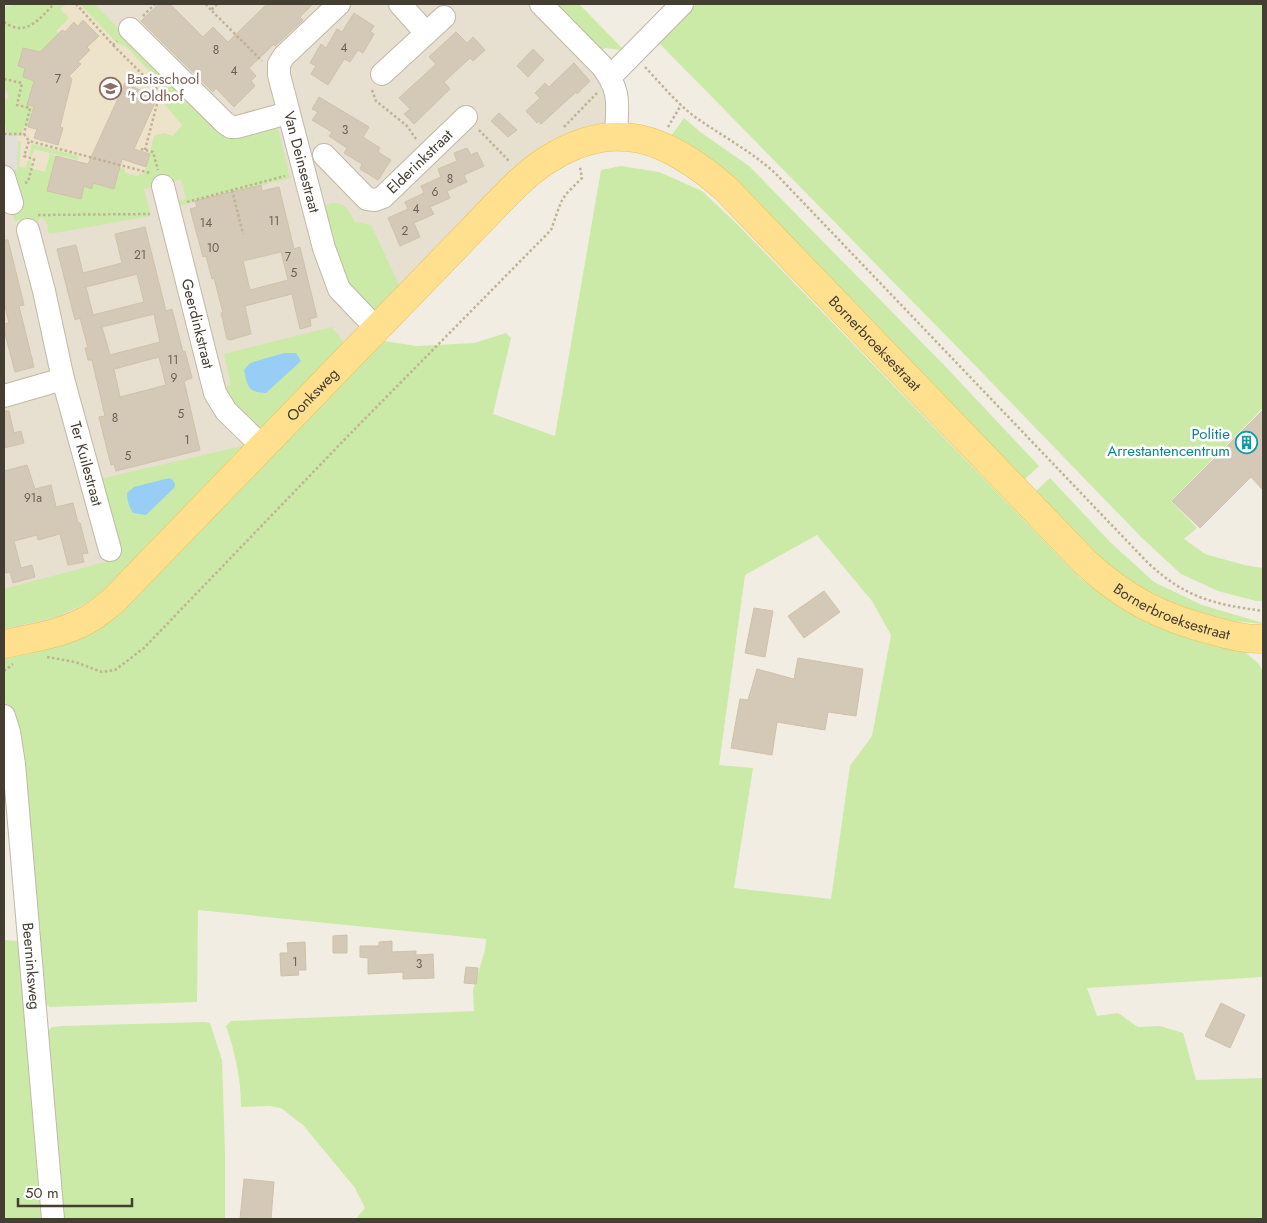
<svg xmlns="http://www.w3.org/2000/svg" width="1267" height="1223" font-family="Jost,sans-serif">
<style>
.residential{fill:#e7dfcf}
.education{fill:#ede3ca}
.green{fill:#cbeaa7;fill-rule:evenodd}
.parking{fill:#e2dfdb}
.water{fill:#98cef5}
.building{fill:#d4c9b6;stroke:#d0c1a9;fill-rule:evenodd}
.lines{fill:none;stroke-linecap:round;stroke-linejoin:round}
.minor-casing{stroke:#c1b8a7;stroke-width:24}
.major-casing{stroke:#ebc057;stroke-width:29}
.path{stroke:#c1b194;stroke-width:2.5;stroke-dasharray:2.5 2.5;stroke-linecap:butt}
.minor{stroke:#fff;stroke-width:22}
.major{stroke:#ffe08e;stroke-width:28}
.labels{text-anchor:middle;stroke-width:5;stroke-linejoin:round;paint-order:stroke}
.number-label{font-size:12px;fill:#686053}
.education-label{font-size:15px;fill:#785e54;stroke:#fff;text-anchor:start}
.street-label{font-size:15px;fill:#443d32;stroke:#fff}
.culture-label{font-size:15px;fill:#0d838f;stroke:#fff;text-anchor:end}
</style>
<rect width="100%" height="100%" fill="#f2ede2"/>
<path class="residential" d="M4 4H533L618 99 605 123 598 130 569 136 126 602 4 647Z"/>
<path class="education" d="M67 4H80L125 46 155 77 158 83 172 97 165 105 183 125 173 136 150 154 144 174 137 176 124 173 125 169 96 171 50 154 45 172 30 168 28 160 26 168 19 167 21 141H18V136H21L24 126 37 129 35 139 58 144 63 128 60 127 62 77 81 64 78 62 87 47 99 36 83 20 78 26 74 22 65 32 62 30 58 34 56 31 60 9Z"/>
<g class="green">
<path d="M16 4H67L60 9 69 18 56 31 58 34 44 53 23 48 18 66 25 68 23 77 34 81 27 104 34 106 28 127 24 126 21 136H8L4 119V100L9 98 4 85V8Z"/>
<path d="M80 4H94L213 123 276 121 290 178 174 207 173 202 186 199 181 179 144 189 151 216 49 234 46 221 40 217 38 222 21 227 19 220 15 221 11 211 7 170H17L18 141H21L19 167 26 168 28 160 31 161 30 168 45 172 50 154 56 156 47 190 81 199 84 186 92 188 93 183 114 189 119 173 97 167 99 162 125 169V173L137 176 140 173 144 174 154 136 164 133 173 136 182 125 165 105 172 97 158 83 155 77 126 46 118 44Z"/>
<path d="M550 4H579L622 48 620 50 605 48 598 54 590 38 572 19H564Z"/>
<path d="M696 4H1263V408L1171 501 1197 528 1184 539 1205 554 1244 565 1263 568V601H1256L1218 591 1181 574 1142 538 963 353 659 43Z"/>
<path d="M684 118 699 131 749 166 945 366 1039 466 1024 480 668 140Z"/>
<path d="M32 144 79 156 78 160 34 149 32 156 29 155Z"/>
<path d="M621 166 659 172 702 191 739 226 1080 578 1114 603 1169 630 1240 648 1258 663 1263 671V977L1087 988 1097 1016 1118 1013 1138 1027 1160 1026 1183 1033 1196 1080 1263 1078V1219H356L365 1208 355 1188 303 1125 281 1108 269 1106 241 1107C241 1079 235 1052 226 1026L231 1021 474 1011 473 990 485 950 486 939 198 910 197 1002 50 1007 46 1004 7 708 4 699V656L72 638 117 616 384 341 417 346 474 343 506 333 511 338 493 414 555 436 601 170ZM817 535 872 601 891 635 872 736 850 766 831 899 734 888 753 768 719 765 745 575Z"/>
<path d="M332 203C346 202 349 212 355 222L371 225 401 289 372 318 353 294 315 209Z"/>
<path d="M332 327 348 348 270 427H249L220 388 231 385 224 354Z"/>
<path d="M251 444 98 597 59 616 4 629V589L105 562 119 556 100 479Z"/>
<path d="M1050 478 1111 543 1154 582 1202 605 1263 623V624L1206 618 1147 594 1107 567 1035 492Z"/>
<path d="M4 940 18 941 41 1219H4Z"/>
<path d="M204 1022 210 1023 222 1060 225 1151V1219H60L46 1033 52 1027 62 1026Z"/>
</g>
<path class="parking" d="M8 136H18L17 170H7Z"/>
<g class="water">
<path d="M284 353H296L301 361 266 393C248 393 247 386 244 370L250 363Z"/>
<path d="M169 478 173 480 175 484 174 488 146 515 133 513C129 506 127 502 127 493L134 487Z"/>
</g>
<g class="building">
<path d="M159 4H170L203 37 213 27 228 42 267 4H313L300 17 303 20 275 46 274 44 249 68 256 76 251 81 255 86 234 107 216 88 213 92 141 21Z"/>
<path d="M354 13 374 26 370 32 374 34 363 53 358 50 350 62 344 59 328 85 311 74 316 66 310 63 321 44 326 48 337 29 342 32Z"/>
<path d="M83 20 99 36 87 47 90 50 78 62 81 64 69 76 72 79 60 127 63 128 58 145 34 138 37 129 28 127 34 106 27 105 34 81 23 77 25 68 18 66 23 48 40 52 62 30 65 32 74 22 78 26Z"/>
<path d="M456 32 467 43 473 37 485 50 473 61 470 58 444 82 450 89 414 124 404 114 410 109 399 98 436 64 429 57Z"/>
<path d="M533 49 544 60 528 77 517 66Z"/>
<path d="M574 63 590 81 577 94 576 92 541 124 539 121 537 123 526 111 540 98 535 93 545 83 549 87Z"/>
<path d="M125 83 157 98 134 149 150 154 146 167 122 159 114 189 93 183 92 189 84 186 81 199 47 191 56 156 88 164Z"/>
<path d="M319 97 369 127 363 137 380 148 378 152 391 160 378 180 360 169 362 164 344 153 347 148 329 136 332 132 312 120 318 112 312 109Z"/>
<path d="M499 113 517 130 508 137 491 121Z"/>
<path d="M467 148 471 155 477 152 484 166 464 175 467 182 447 191 450 198 430 207 434 214 414 223 420 237 400 246 388 218 408 209 405 202 424 193 421 186 441 177 438 169 457 161 454 153Z"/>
<path d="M261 185 262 191 279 187 294 249 300 247 317 317 310 319 311 326 300 329 292 294 245 306 251 334 230 340 227 339 221 313H223L214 278 212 279 206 256 203 257 190 209 197 207 195 201ZM281 252 288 280 250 290 243 261Z"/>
<path d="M145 227 166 311 172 309 183 352 185 351 192 378 184 381 200 450 116 471 114 464 111 465 99 417 105 416 92 360H88L85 348H88L80 318 75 320 57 249 76 245 83 273 122 263 115 234ZM137 274 144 302 93 315 86 287ZM154 314 160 342 110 355 102 327ZM159 357 166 385 120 397 114 369Z"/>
<path d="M4 240H8L24 305 19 306 34 367 15 372 4 330V324L9 323 4 302Z"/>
<path d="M1263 410V490L1251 477 1200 528 1172 501Z"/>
<path d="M4 411H9L14 433 21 431 24 443 4 448Z"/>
<path d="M27 465 35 489 51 485 56 507 73 503 78 523H80L88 553 82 554 84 562 68 565 60 534 38 540 37 535 14 541 21 568 32 565 35 577 13 583 10 572 4 573V471Z"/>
<path d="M824 591 840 612 804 638 788 616Z"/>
<path d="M754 608 773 611 765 657 745 653Z"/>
<path d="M798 658 863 669 856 716 828 712 825 730 777 722 772 755 731 748 740 699 748 700 757 669 794 679Z"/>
<path d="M347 935V953H333V936Z"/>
<path d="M392 941V952L416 951V955L433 954 434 978 403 979V972L368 974V958L360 957V946H379V942Z"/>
<path d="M305 942 306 970H298L299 975 281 976 280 953H288L287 943Z"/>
<path d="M466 967 478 968 476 984 464 983Z"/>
<path d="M1221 1003 1245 1015 1230 1048 1205 1036Z"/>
<path d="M244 1179 274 1182 271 1219H240Z"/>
</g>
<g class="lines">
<defs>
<g id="minor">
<path id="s1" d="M339 4 284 56 279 64V75L324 248 339 289 377 329"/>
<path d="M400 4 426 33"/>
<path d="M541 4 602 66C622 93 617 104 616 136"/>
<path d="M130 29 225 123 231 127H237L288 113"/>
<path d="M382 74 444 17"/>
<path d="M610 77 682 4"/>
<path id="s2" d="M324 155 367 199 375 200 383 197 466 117"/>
<path d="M4 177 12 203"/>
<path id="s3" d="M163 186 215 393 226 411 263 447"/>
<path id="s4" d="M28 230 44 291 63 379 110 550"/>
<path d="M4 396 63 379"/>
<path id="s5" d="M4 716 9 732 14 764 53 1219"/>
</g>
<g id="major">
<path id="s6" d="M4 644C32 638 62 634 87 620 97 615 105 607 113 601L474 228C497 205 519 178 547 160 616 116 668 139 725 188L1085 562C1125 599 1160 617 1214 631 1230 635 1246 640 1263 639"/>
</g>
</defs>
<use href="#minor" class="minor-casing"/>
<use href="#major" class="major-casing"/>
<g class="path">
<path d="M76 4 113 45 117 41"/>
<path d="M206 4 211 10"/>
<path d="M217 4 211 10 262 61"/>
<path d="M143 16 155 4"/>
<path d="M4 22C26 38 39 19 54 4"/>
<path d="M113 45 163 95"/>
<path d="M645 67C662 85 678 105 698 119 724 137 752 152 775 173L1148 563C1186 598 1213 604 1263 611"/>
<path d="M4 79 22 83 17 105 30 108 24 134"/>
<path d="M372 90 376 101 407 126 416 139"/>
<path d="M564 127 597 93"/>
<path d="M668 127 681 105"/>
<path d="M479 130 510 162"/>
<path d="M4 134H24L29 141"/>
<path d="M141 149 153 152 158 170"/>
<path d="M145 150 158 100 167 92"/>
<path d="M25 183 28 182 34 159 24 156 29 141 150 173"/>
<path d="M232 190 243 234"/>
<path d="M187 202 285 176"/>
<path d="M38 215 150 214"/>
<path d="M47 657 75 662 102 672 115 670 144 648 346 438 551 230 561 202 566 194 582 178 580 167"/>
<path d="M4 671 13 664"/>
</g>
<use href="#minor" class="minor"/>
<use href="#major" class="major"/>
</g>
<defs>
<symbol id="school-ring" viewBox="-11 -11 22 22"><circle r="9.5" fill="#fff" stroke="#8d6e63" stroke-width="1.5"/><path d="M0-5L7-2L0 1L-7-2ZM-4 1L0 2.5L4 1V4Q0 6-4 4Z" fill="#8d6e63"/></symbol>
<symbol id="building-ring" viewBox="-11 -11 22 22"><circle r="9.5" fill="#fff" stroke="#0f9aa8" stroke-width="1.5"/><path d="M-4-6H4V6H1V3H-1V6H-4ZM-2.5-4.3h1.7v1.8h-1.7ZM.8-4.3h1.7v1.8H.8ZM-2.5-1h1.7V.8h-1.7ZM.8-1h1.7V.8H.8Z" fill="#0f9aa8"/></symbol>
</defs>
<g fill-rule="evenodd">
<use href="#school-ring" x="98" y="76" width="25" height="25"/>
<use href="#building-ring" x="1234" y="430" width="25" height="25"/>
</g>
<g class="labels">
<g class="number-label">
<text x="344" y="52">4</text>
<text x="216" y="54">8</text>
<text x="234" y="75">4</text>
<text x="58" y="83">7</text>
<text x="345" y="134">3</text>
<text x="450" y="183">8</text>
<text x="435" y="196">6</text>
<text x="416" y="213">4</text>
<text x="274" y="225">11</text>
<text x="206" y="227">14</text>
<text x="405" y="235">2</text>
<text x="213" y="252">10</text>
<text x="140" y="259">21</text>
<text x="288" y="261">7</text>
<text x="294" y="277">5</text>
<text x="173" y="364">11</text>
<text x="174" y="382">9</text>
<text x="181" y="418">5</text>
<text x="115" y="422">8</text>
<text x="187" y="444">1</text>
<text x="128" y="460">5</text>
<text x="33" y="502">91a</text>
<text x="295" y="966">1</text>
<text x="419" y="968">3</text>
</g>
<g class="education-label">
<text x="127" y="84">Basisschool<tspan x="127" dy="17">'t Oldhof</tspan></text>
</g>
<g class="street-label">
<text dy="5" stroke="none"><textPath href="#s2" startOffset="129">Elderinkstraat</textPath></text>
<text dy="5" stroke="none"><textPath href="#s1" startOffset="186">Van Deinsestraat</textPath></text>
<text dy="5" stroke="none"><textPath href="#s3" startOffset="142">Geerdinkstraat</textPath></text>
<text dy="5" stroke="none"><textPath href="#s6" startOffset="1151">Bornerbroeksestraat</textPath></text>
<text dy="5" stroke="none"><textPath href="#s6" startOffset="406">Oonksweg</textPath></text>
<text dy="5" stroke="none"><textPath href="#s4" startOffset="241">Ter Kuilestraat</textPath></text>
<text dy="5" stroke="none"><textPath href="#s6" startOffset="1556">Bornerbroeksestraat</textPath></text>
<text dy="5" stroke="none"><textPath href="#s5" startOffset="252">Beerninksweg</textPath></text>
</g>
<g class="culture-label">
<text x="1230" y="439">Politie<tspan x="1230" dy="17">Arrestantencentrum</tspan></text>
</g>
</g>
<rect width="1267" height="1223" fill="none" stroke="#443d32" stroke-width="10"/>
<path d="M18 1198v8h114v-8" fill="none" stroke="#443d32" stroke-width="2.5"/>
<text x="25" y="1198" font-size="15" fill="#443d32" stroke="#ffffff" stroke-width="4" paint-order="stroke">50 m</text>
</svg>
